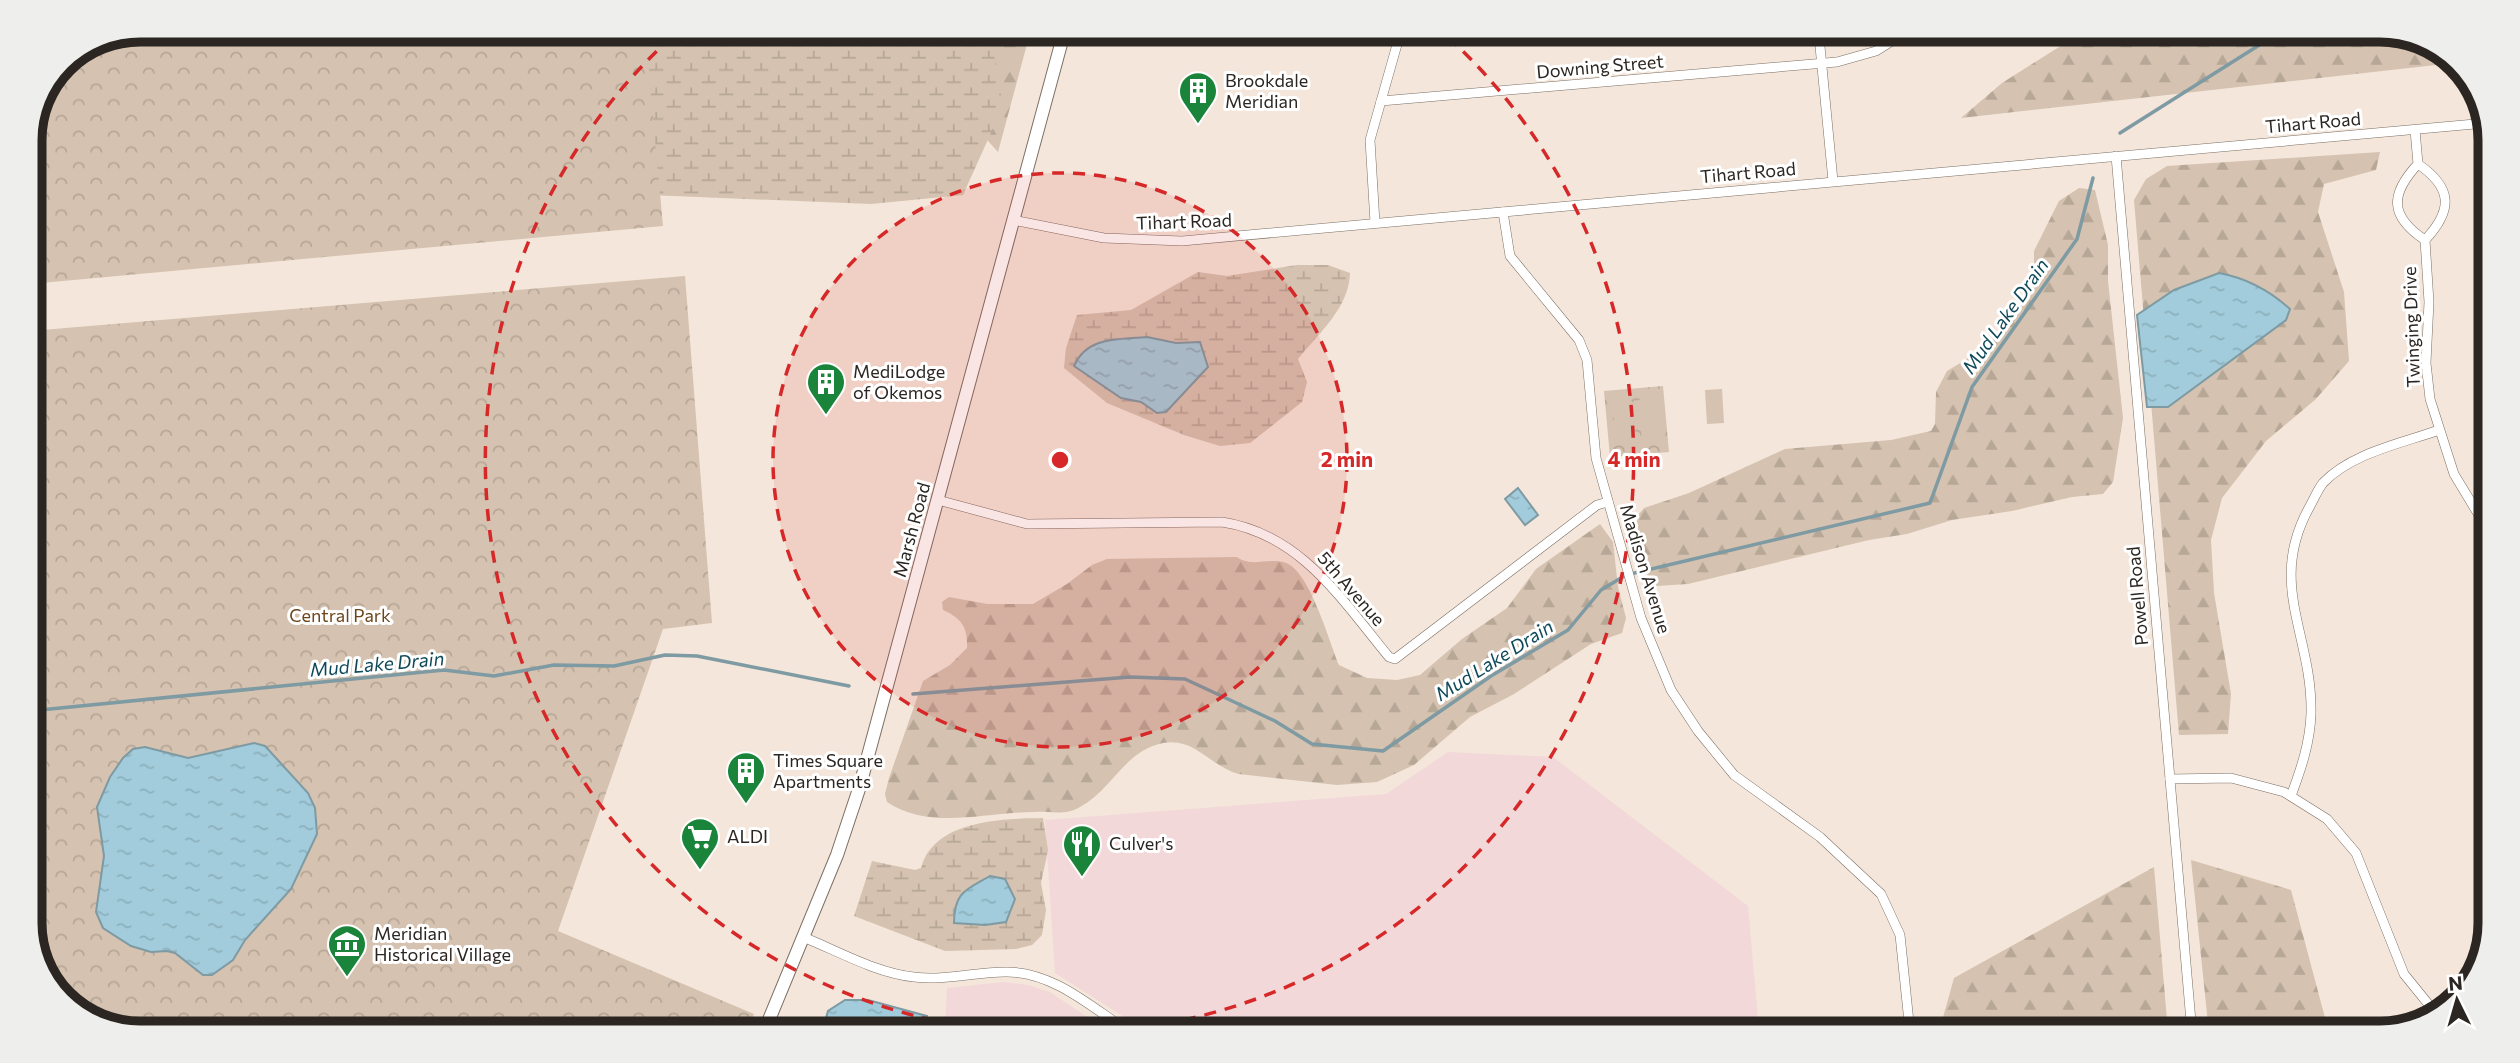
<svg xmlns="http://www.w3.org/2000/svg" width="2520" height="1063" font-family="Commissioner,sans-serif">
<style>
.commercial{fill:#f3d8d9}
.forest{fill:url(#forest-firs)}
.wetland{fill:url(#wetland-marsh)}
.park{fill:url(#park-crowns)}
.pitch{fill:#d5c2b0}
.water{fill:url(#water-ripples);stroke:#7e9aa3;stroke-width:2}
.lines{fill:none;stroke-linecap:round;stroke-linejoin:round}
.stream{stroke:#7e9aa3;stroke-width:3.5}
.minor-casing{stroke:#7b6f64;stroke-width:10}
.secondary-casing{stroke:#7b6f64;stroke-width:14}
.minor{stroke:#fff;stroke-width:9}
.secondary{stroke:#fff;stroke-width:12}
.ring{fill:none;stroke:#d62828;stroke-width:3.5;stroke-dasharray:12 9}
.labels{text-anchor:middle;stroke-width:6;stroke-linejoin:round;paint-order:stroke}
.street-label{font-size:18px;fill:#2b2621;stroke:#fff}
.poi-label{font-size:18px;fill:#2b2621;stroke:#fff;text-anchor:start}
.park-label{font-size:18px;fill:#6c451a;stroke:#fff}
.water-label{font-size:19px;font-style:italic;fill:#0e4959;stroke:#fff}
.rim{fill:none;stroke:#2b2621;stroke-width:9}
.centre{fill:#d62828;stroke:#fff;stroke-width:3.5}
.ring-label{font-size:21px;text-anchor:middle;font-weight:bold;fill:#d62828;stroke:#fff;stroke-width:6;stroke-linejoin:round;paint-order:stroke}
</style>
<defs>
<pattern id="forest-firs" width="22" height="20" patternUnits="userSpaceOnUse" patternTransform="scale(1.75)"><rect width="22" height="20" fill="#d5c2b0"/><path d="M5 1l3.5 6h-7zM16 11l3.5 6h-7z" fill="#b7a797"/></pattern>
<pattern id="wetland-marsh" width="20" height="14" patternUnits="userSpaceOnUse" patternTransform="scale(1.75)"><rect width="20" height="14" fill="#d5c2b0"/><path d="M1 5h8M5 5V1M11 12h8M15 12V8" fill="none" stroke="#b7a797"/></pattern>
<pattern id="park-crowns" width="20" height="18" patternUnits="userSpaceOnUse" patternTransform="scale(1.75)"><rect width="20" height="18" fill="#d5c2b0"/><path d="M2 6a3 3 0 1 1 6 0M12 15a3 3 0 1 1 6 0" fill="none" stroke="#b7a797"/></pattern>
<pattern id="water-ripples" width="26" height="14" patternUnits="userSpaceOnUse" patternTransform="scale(1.75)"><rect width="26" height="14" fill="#a2ccdb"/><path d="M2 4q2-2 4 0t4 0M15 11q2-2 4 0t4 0" fill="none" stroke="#8cafbc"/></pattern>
</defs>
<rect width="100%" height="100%" fill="#f4e6da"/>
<g class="commercial">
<path d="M1448 752 1553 757 1748 906 1759 1031 1143 1029 1055 973 1045 820 1386 794Z"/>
<path d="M1003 982 1028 985 1050 992 1105 1029 945 1028 947 988Z"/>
</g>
<g class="forest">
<path d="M978 33H1030L998 152 979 131Z"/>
<path d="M2075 37 2422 38 2454 63 1961 118 2002 83Z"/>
<path d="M2380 152 2376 170 2324 184 2318 212 2344 292 2349 361 2316 399 2266 441 2222 498 2211 540 2214 593 2231 694 2228 734 2179 735 2134 200 2146 179 2167 166Z"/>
<path d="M2079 188 2095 190 2108 245V281L2123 418 2113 482 2103 494 2072 497 2012 511 1952 520 1907 534 1869 540 1688 584 1656 586 1650 582 1633 538 1639 514 1644 508 1689 493 1785 449 1891 440 1931 431 1935 424 1936 392 1947 371 1987 347 2034 289V251L2059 201Z"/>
<path d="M1600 524 1613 542 1618 587 1626 618 1622 633 1591 644 1514 694 1470 717 1414 765 1377 782 1337 785 1239 774C1211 767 1195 737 1163 743 1124 751 1113 789 1080 807 1065 816 1050 811 1034 812 986 812 930 831 887 802L885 794 889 778 923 681 950 665 967 648C968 627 961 618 943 610L942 602 949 597 987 604H1033L1067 584 1092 565 1107 559 1237 557C1251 568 1270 557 1286 563 1310 572 1329 641 1339 665L1367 678 1397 680 1420 675 1462 639 1507 608 1536 569Z"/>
<path d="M2191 860 2291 890 2328 1029 2333 1033H2209Z"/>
<path d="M2154 867 2168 1032H1939L1954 978Z"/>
</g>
<g class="wetland">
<path d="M140 30 990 33 1003 106 963 195 871 204 625 194 30 133 62 62Z"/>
<path d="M1297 265H1328L1350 273C1349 308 1319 333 1298 359L1307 382 1302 402 1250 443 1220 446 1184 435 1107 403 1064 368 1066 348 1077 315 1131 310 1198 272 1227 276Z"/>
<path d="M1043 818 1048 850 1041 883 1046 910 1042 935 1032 945 1016 949 945 951 854 916 872 861 915 870 921 868C934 820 1001 819 1043 818Z"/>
</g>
<g class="park">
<path d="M140 30 645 32 663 226 30 284V133L62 62Z"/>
<path d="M685 276 712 623 663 629 558 931 754 1014 748 1027 98 1025 52 990 30 931V331Z"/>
<path d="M1663 386 1669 452 1610 457 1604 391Z"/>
</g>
<g class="pitch">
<path d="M1722 389 1724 423 1707 424 1705 390Z"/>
<path d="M1658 398 1662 441 1642 443 1638 400Z"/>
<path d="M1632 401 1635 443 1616 445 1612 402Z"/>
</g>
<g class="water">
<path d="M2219 273C2246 278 2269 290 2290 309L2286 320 2168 407H2147L2137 315 2174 290Z"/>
<path d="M1147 337 1176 343 1200 342 1208 367 1166 412 1157 413 1141 402 1121 398 1074 366C1087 336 1118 340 1147 337Z"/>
<path d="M1518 488 1538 515 1525 525 1505 499Z"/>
<path d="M254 743 265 746 308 793 315 808 317 834 291 889 245 940 233 960 212 975H203L175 953 167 951 151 952 131 946 103 928 96 912 104 856 97 807 110 777 123 758 133 749 145 747 188 758Z"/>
<path d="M990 876 1005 879 1015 899 1006 922 985 925 954 923C954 892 966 890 990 876Z"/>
<path d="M845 1000H868L927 1016 925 1028H823L828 1011Z"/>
</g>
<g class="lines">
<g class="stream">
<path d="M2120 133 2272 37"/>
<path d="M913 694 1130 677 1185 679 1275 721 1312 744 1383 751 1491 676 1568 630 1601 590 1626 575 1930 503 1972 387 2077 239 2093 178"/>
<path d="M30 711 444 670 494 676 554 665 614 666 665 655 697 656 849 686"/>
</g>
<defs>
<g id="minor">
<path d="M1819 36 1833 181"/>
<path d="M1381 101 1837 62 1876 51 1900 36"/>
<path d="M2415 130 2418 164C2390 194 2389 216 2425 240"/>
<path d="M2116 156 2192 1033"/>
<path d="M2418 164C2453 188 2453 210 2425 240L2429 302 2426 363 2430 399 2454 474 2486 527"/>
<path d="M1503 212 1510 256 1579 340 1587 360 1596 458 1641 618 1671 690 1698 731 1734 775 1820 837 1881 894 1900 935 1910 1032"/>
<path d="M1013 220 1104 238 1182 241 2486 123"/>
<path d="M1375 223 1370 140 1400 34"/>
<path d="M938 500 1027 524 1222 522C1301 534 1341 599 1389 657L1395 659 1597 505 1608 502"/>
<path d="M2170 779 2231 778 2284 792 2327 819 2356 853 2404 974 2438 1016"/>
<path d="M2291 796C2301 769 2310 743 2311 714 2313 635 2266 584 2310 506 2314 499 2318 489 2323 483 2351 453 2403 443 2439 430"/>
<path d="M803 937C838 951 876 973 914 977 944 981 975 972 1005 972 1051 971 1089 1005 1125 1029"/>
</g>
<path id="secondary" d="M766 1027 837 855 859 789 1064 33"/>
</defs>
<use href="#minor" class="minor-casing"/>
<use href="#secondary" class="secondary-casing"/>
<use href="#minor" class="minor"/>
<use href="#secondary" class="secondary"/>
</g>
<circle cx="1060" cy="460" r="287" fill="#d62828" fill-opacity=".12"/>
<g class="ring">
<circle cx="1060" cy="460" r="287"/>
<path d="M975 1028A574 574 0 0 1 676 33M1448 37A574 574 0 0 1 1140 1028"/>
</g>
<defs>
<symbol id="building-pin" viewBox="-11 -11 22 30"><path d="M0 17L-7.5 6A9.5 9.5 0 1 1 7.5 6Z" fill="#1a843a" stroke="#fff"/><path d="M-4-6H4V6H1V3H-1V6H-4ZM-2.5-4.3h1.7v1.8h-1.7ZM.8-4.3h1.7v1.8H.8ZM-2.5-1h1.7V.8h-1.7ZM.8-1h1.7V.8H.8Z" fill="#fff"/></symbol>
<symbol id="supermarket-pin" viewBox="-11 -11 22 30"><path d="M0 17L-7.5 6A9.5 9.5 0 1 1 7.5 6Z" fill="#1a843a" stroke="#fff"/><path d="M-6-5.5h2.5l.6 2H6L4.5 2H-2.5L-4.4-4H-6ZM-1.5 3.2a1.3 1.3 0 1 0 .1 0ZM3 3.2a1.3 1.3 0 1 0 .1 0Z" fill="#fff"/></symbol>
<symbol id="restaurant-pin" viewBox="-11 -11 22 30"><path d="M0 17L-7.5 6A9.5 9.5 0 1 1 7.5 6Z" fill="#1a843a" stroke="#fff"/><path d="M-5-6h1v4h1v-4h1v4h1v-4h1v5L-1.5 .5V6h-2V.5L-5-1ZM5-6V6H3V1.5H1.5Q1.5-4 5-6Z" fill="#fff"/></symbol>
<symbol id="museum-pin" viewBox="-11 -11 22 30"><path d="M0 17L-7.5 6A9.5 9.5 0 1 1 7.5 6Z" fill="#1a843a" stroke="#fff"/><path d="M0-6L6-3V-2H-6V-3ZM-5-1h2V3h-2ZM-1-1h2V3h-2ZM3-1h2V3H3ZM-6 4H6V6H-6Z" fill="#fff"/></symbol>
</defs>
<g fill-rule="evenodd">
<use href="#building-pin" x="1176" y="69" width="44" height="60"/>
<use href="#building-pin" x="804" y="360" width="44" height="60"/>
<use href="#building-pin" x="724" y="749" width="44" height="60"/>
<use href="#supermarket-pin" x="678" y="815" width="44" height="60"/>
<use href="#restaurant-pin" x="1060" y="822" width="44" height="60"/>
<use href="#museum-pin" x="325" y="922" width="44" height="60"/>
</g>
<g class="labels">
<g class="street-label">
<text transform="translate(1600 67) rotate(-5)" y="6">Downing Street</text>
<text transform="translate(2313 123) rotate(-5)" y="6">Tihart Road</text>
<text transform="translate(1748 173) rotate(-5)" y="6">Tihart Road</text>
<text transform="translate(1184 222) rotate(-2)" y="6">Tihart Road</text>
<text transform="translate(2412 327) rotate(-92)" y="6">Twinging Drive</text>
<text transform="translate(912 530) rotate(-75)" y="6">Marsh Road</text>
<text transform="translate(1645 569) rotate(73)" y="6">Madison Avenue</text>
<text transform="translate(1351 589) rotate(49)" y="6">5th Avenue</text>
<text transform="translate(2138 596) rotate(-95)" y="6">Powell Road</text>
</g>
<g class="poi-label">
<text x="1225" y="87">Brookdale<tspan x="1225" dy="21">Meridian</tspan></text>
<text x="853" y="378">MediLodge<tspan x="853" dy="21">of Okemos</tspan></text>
<text x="773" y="767">Times Square<tspan x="773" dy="21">Apartments</tspan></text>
<text x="727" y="843">ALDI</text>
<text x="1109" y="850">Culver's</text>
<text x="374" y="940">Meridian<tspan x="374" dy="21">Historical Village</tspan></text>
</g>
<g class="park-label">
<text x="340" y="622">Central Park</text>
</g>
<g class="water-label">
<text transform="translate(2005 316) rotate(-55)" y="7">Mud Lake Drain</text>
<text transform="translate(1494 660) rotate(-32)" y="7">Mud Lake Drain</text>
<text transform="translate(377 664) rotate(-5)" y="7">Mud Lake Drain</text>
</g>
</g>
<path d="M0 0H2520V1063H0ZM140 42H2380A98 98 0 0 1 2478 140V923A98 98 0 0 1 2380 1021H140A98 98 0 0 1 42 923V140A98 98 0 0 1 140 42Z" fill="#eeeeed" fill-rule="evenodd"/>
<path class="rim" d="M140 42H2380A98 98 0 0 1 2478 140V923A98 98 0 0 1 2380 1021H140A98 98 0 0 1 42 923V140A98 98 0 0 1 140 42Z"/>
<circle cx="1060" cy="460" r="10" class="centre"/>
<g class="ring-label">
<text x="1347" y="467">2 min</text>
<text x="1634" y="467">4 min</text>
</g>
<g transform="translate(2457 1000) rotate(355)" stroke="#ffffff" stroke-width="5" paint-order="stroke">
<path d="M0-5L12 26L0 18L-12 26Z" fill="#2b2621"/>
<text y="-10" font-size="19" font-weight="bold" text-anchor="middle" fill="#2b2621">N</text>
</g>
</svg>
